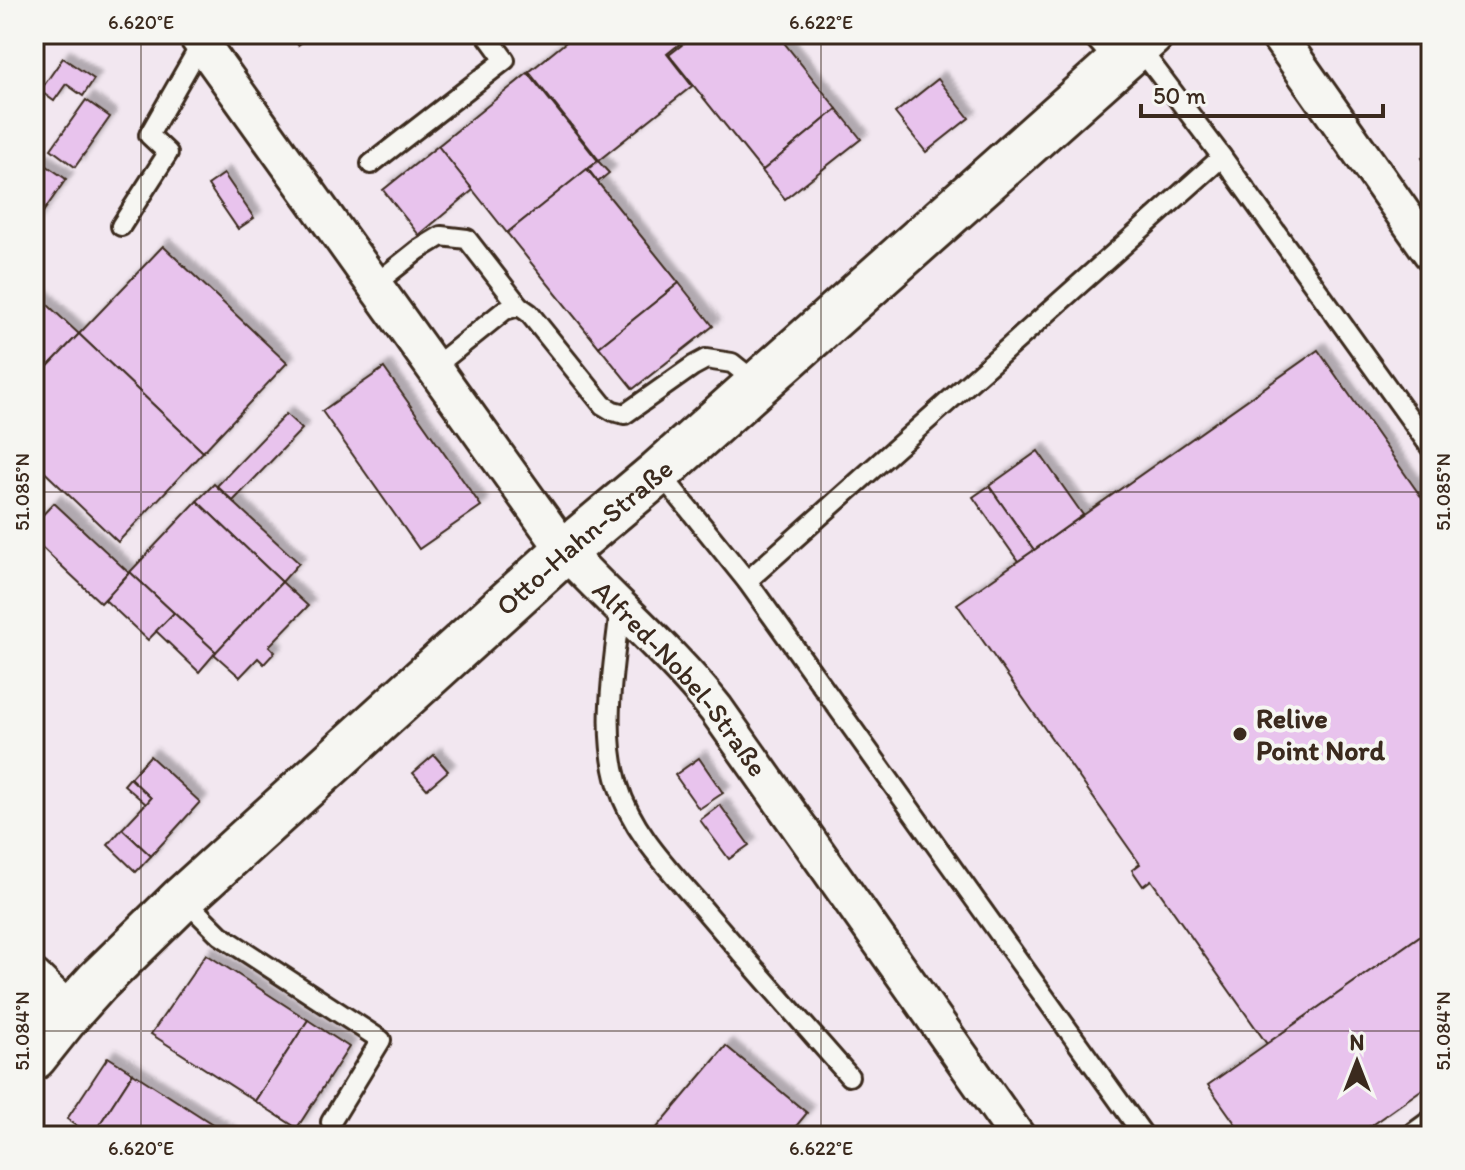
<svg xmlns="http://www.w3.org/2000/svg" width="1465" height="1170" font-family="Itim,sans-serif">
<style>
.built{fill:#f2e7f0}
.building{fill:#e8c3ed;stroke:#3b2a1e;stroke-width:2;filter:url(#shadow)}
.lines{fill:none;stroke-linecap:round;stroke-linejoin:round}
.lane-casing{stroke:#3b2a1e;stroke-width:24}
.street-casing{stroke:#3b2a1e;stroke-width:40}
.secondary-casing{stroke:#3b2a1e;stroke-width:50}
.lane{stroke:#f6f6f2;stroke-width:18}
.street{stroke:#f6f6f2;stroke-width:34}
.secondary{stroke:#f6f6f2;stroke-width:44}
.ticks{fill:none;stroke:#3b2a1e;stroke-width:2;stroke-opacity:0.45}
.poi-dot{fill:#3b2a1e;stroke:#f6f6f2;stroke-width:3}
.labels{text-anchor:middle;stroke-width:8;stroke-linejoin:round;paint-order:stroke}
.street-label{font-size:28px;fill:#3b2a1e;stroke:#f6f6f2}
.poi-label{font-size:28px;font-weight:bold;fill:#3b2a1e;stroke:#f6f6f2;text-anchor:start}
.neatline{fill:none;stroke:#3b2a1e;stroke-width:3}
.ticks-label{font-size:20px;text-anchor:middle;fill:#3b2a1e}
</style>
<defs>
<filter id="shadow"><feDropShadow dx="7" dy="-7" stdDeviation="2" flood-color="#0004"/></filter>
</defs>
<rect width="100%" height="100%" fill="#f6f6f2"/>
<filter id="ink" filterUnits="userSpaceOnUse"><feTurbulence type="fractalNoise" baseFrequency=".0125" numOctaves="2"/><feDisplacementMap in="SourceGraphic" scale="16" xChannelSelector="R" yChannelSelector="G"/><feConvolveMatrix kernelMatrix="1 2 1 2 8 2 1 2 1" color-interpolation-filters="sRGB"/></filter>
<g filter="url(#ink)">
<rect class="built" x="34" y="34" width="1397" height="1102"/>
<g class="building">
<path d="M291 34H313L298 45Z"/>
<path d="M576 34H692L667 54 692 86 599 160 529 72Z"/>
<path d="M696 34H777L837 109 762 171 669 55Z"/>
<path d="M1421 34H1431V49Z"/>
<path d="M63 58 94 79 83 96 66 84 54 101 40 91Z"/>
<path d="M528 73 598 161 507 233 438 146Z"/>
<path d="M938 79 969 118 926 152 895 113Z"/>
<path d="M86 100 110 117 75 167 51 149Z"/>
<path d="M837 109 861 139 785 199 762 171Z"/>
<path d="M438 146 473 190 419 235 383 190Z"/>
<path d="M1431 152V170L1422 158Z"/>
<path d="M34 157 66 179 34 225Z"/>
<path d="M598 161 609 173 598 182 588 169Z"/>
<path d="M587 169 679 283 599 347 507 233Z"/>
<path d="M224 174 254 218 238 229 208 185Z"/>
<path d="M163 246 287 363 203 452 79 334Z"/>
<path d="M679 283 713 326 633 389 599 347Z"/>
<path d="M34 292 79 334 34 381Z"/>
<path d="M79 334 203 452 118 542 34 462V381Z"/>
<path d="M1318 350 1431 511V928L1267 1044 1151 880 1143 886 1132 870 1140 864 957 604Z"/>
<path d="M384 368 481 506 419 549 322 411Z"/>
<path d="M286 414 302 429 233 501 217 486Z"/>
<path d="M1038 451 1083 515 1034 550 989 486Z"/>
<path d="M214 484 299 563 282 582 197 501Z"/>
<path d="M989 486 1034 550 1018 561 973 497Z"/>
<path d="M197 501 282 582 216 652 130 572Z"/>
<path d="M54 503 129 573 101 603 34 540V524Z"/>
<path d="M130 572 174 613 148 640 105 600Z"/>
<path d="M282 582 308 606 269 646 275 652 264 664 258 658 240 677 214 654Z"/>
<path d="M174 613 216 652 199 672 156 631Z"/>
<path d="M434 755 448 771 427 789 413 773Z"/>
<path d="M150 756 200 802 151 856 122 829 151 798 130 778Z"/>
<path d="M699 758 723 793 699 809 675 775Z"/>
<path d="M130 778 151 798 146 804 124 785Z"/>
<path d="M720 805 749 845 729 859 700 820Z"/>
<path d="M122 829 151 856 136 872 108 845Z"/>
<path d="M1431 928V1083L1356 1136H1244L1208 1085Z"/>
<path d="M206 954 308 1020 255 1101 151 1034Z"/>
<path d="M308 1020 349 1047 297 1128 255 1101Z"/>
<path d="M726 1046 807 1113 788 1136H650Z"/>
<path d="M108 1057 133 1073 92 1136 67 1119Z"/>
<path d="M133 1073 231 1136H92Z"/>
</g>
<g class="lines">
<defs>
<g id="lane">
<path d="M1091 34 1117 63"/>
<path d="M1138 46 1222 157 1431 448"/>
<path d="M371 164 505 60 486 34"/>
<path d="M121 226 168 153 149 135 201 44"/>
<path d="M374 285 418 250 441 236 467 239 519 306"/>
<path d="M433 368 505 310 519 306 529 313 603 405 613 411 625 414 693 366 706 359 732 363 758 384"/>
<path d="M659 472 747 581 1144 1136"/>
<path d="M747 581 1222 157"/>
<path d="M620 609C614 666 601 729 618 785 632 832 669 869 700 905 749 963 799 1019 849 1076"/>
<path d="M183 898 220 935 381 1040 331 1122"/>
<path d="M1409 1136 1431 1120"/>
</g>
<g id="street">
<path id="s1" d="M195 34 565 551C614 604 671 652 716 709L1017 1136"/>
<path d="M1277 34 1431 253"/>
<path d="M34 977 70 1012"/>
</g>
<g id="secondary">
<path id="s2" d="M34 1057 70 1012 98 981 183 898 565 551 659 472 1151 34"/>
</g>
</defs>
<use href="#lane" class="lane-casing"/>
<use href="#street" class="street-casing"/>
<use href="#secondary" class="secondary-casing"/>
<use href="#lane" class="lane"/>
<use href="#street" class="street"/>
<use href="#secondary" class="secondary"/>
</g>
</g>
<path class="ticks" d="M141 34V1136M821 34V1136M34 492H1431M34 1031H1431"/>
<circle class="poi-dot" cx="1240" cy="734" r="8"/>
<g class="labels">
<g class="street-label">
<text dy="10" stroke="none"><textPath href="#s2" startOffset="758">Otto-Hahn-Straße</textPath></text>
<text dy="10" stroke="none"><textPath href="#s1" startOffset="808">Alfred-Nobel-Straße</textPath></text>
</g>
<g class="poi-label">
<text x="1256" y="728">Relive<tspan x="1256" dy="32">Point Nord</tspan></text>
</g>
</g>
<rect width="1465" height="1170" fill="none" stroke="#f6f6f2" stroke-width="88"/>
<g transform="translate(1357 1062)" stroke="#f6f6f2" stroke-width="6" paint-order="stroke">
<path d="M0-6L14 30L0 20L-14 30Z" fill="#3b2a1e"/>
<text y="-12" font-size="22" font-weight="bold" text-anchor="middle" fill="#3b2a1e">N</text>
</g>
<path d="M1141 104v12h242v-12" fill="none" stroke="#3b2a1e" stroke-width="4"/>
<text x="1153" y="104" font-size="24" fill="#3b2a1e" stroke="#f6f6f2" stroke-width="6" paint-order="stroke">50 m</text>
<rect x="44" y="44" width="1377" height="1082" class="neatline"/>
<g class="ticks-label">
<text x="141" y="29">6.620°E</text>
<text x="821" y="29">6.622°E</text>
<text transform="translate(22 492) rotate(-90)" y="7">51.085°N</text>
<text transform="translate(1443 492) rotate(-90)" y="7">51.085°N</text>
<text transform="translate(22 1031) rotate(-90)" y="7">51.084°N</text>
<text transform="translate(1443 1031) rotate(-90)" y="7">51.084°N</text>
<text x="141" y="1155">6.620°E</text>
<text x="821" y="1155">6.622°E</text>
</g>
</svg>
